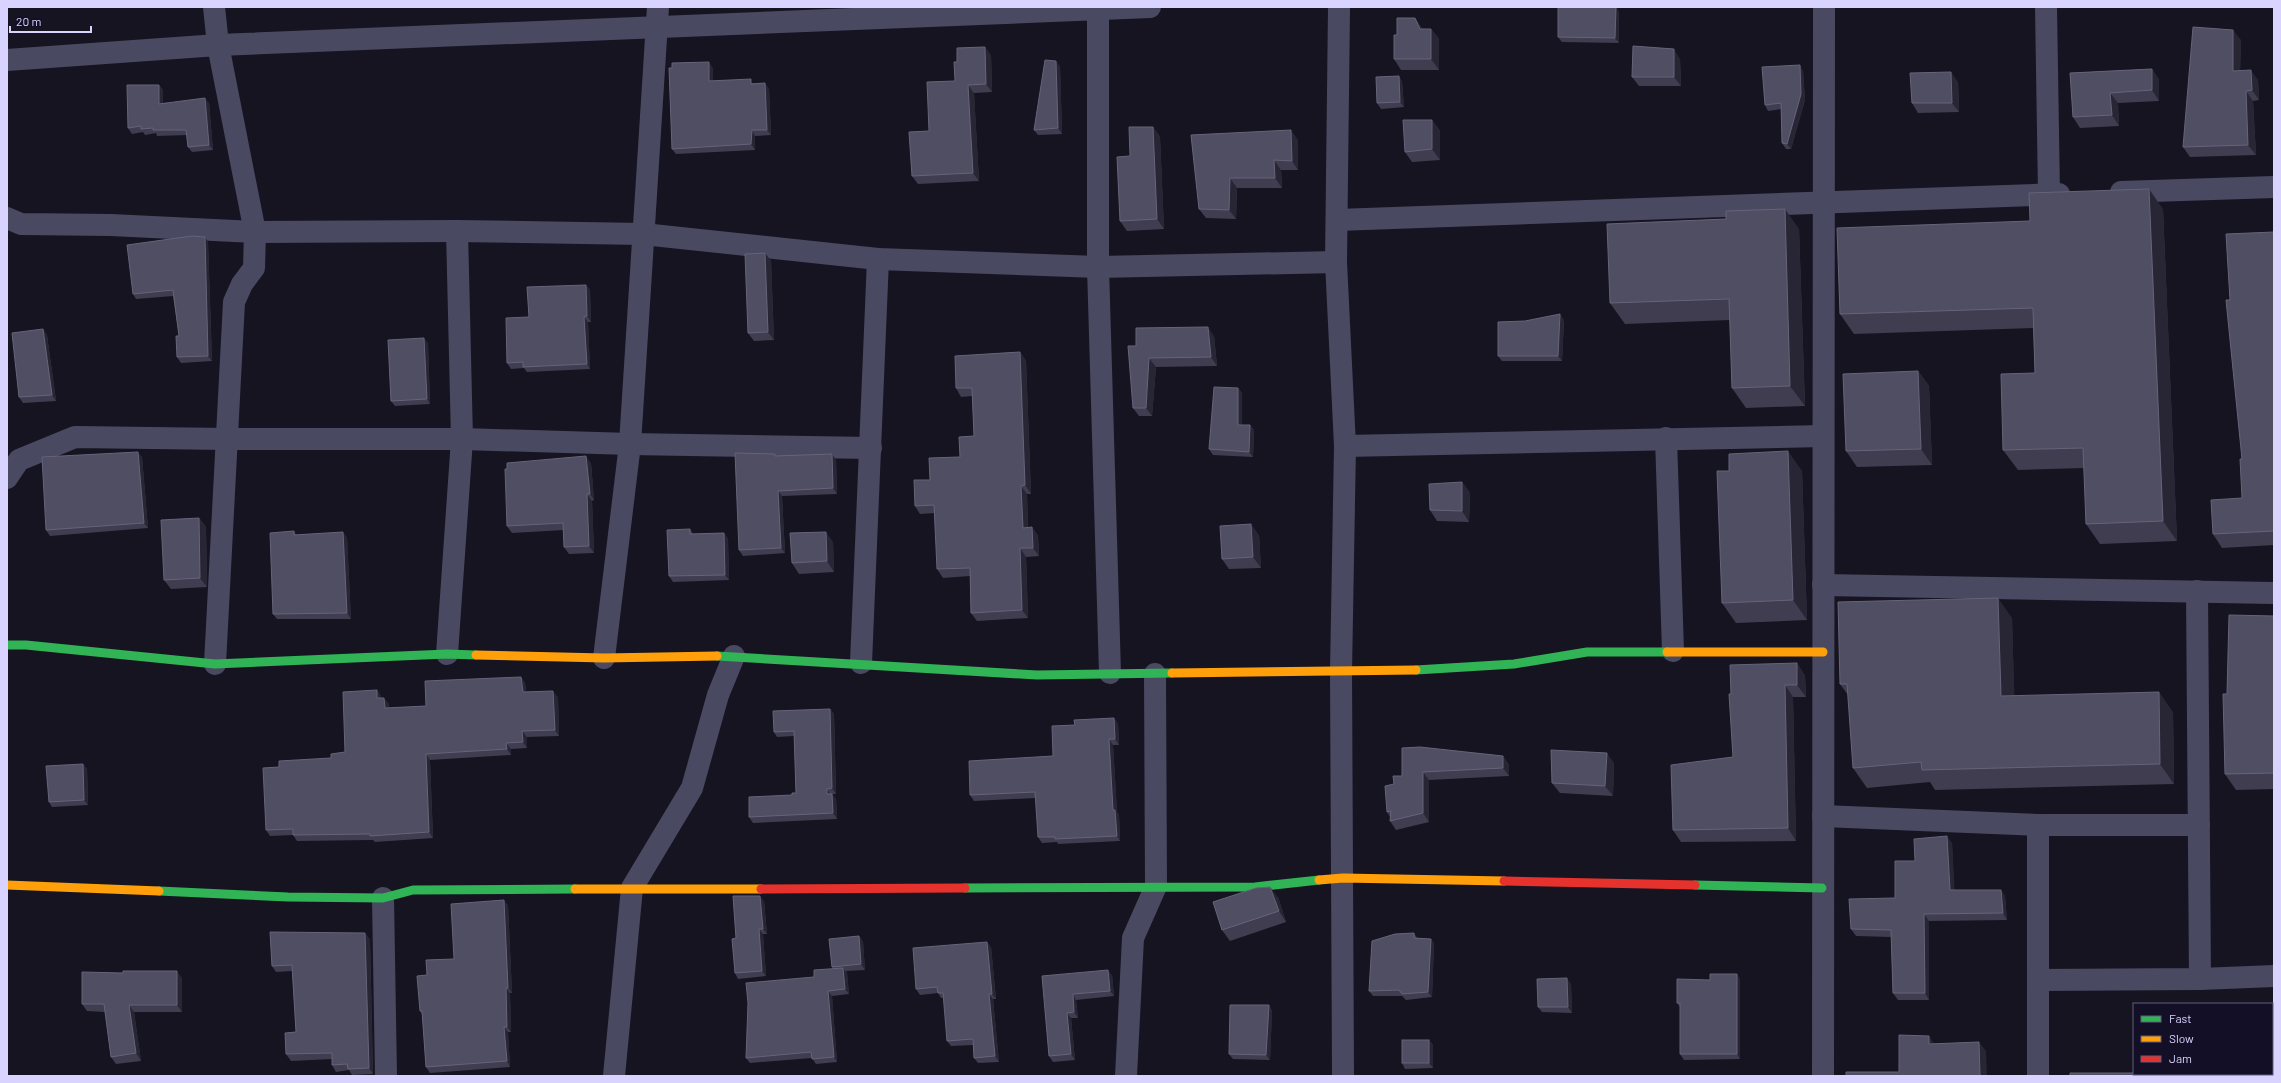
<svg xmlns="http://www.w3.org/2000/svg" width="2281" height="1083" font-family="Barlow,sans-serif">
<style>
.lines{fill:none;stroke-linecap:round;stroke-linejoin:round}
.street{stroke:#4a4962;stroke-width:22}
.fast{stroke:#30b455;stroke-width:9}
.slow{stroke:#ff9f0a;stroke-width:9}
.jam{stroke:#e5322d;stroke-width:9}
.wall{fill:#403d50}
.shaded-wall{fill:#282635}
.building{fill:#504e63;stroke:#66637b}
</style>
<rect width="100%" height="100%" fill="#161421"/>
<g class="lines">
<g class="street">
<path d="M214 7 218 45 255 232 254 268 242 284 234 302 215 664"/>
<path d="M1098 7V267L1110 673"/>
<path d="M1339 7 1336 262 1345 446 1341 672 1343 1076"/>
<path d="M2046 7 2049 194"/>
<path d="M7 60 218 45 1150 7"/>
<path d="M2121 192 2274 187"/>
<path d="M7 218 21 224 111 225 255 232 457 231 643 234 878 259 1098 267 1336 262"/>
<path d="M1337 220 2059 194"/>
<path d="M1666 438 1673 651"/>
<path d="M1345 446 1823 436"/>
<path d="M7 478 19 460 75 437 227 439H462L630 444 871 448"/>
<path d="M1823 585 2274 593"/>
<path d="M2197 591 2200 979"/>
<path d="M447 654 462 439 457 231"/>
<path d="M604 658 630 444 658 7"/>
<path d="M861 663 878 259"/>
<path d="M1823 816 2038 825H2199"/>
<path d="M2038 825V1076"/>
<path d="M383 898 386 1076"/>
<path d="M2038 980 2200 979 2274 976"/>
<path d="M614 1076 632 888 692 788 718 695 734 656"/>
<path d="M1126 1076 1133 938 1156 886 1155 674"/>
<path d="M1823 1076 1824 7"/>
</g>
<g class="fast">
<path d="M7 645H26L215 664 447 654 476 655"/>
<path d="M717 656 1037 675 1172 673"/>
<path d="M1416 670 1514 664 1587 652H1667"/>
<path d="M1695 885 1822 888"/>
<path d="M965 888 1255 887 1319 880"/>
<path d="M159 891 288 897 383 898 413 890 575 889"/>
</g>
<g class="slow">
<path d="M1667 652H1823"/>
<path d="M476 655 604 658 717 656"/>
<path d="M1172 673 1416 670"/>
<path d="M1319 880 1343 878 1504 881"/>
<path d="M7 885 159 891"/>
<path d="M575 889H761"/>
</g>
<g class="jam">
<path d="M1504 881 1695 885"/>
<path d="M761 889 965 888"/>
</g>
</g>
<g class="wall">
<path d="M1616 7 1619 13V43L1562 42 1558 37Z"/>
<path d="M1422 29H1431L1439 39V70H1401L1394 59 1397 35Z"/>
<path d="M2241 40 2240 70 2258 80 2259 100 2253 101 2256 155 2190 157 2183 147Z"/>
<path d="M991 55 992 92 974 93 979 181 918 184 912 176 929 131 955 81 957 62Z"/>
<path d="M1680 59 1681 86H1639L1632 77Z"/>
<path d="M1060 66 1062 134 1038 135 1034 130Z"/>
<path d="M713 68V81L753 83 769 89 771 135 755 136V150L676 154 672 149Z"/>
<path d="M2152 69 2159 80V101L2118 103 2119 126 2080 128 2073 117 2070 73Z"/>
<path d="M1803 71 1805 100 1791 149H1786L1782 143 1781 109 1768 111 1765 105Z"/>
<path d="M1399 76 1402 82 1404 107 1381 109 1377 103Z"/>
<path d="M1958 82 1959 112 1918 113 1912 103Z"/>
<path d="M159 85 163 90V103H209L213 150 192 152 188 147 187 135 157 136 156 133 145 135 143 132 132 134 128 128Z"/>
<path d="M1432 120 1440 131V160L1412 162 1405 152Z"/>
<path d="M1153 127 1160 137 1164 229 1127 231 1120 221 1130 156Z"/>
<path d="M1191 135 1298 140V170H1281L1282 188H1237L1236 219 1206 218 1199 209Z"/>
<path d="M2163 209 2177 541 2100 544 2086 524 2084 468 2018 470 2003 450 2035 373 2033 328 1854 334 1840 314 2030 221Z"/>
<path d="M1799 229 1805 406 1746 408 1732 388 1730 320 1625 324 1610 303Z"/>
<path d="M2274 232V545L2222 548 2213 534 2242 498V459Z"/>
<path d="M208 242 212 361 181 363 177 357 179 336 173 296 136 299 133 294Z"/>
<path d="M765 253 771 261 774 340 754 341 748 333Z"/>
<path d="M586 285 590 290 591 322H588L590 369 527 372 524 368 511 369 507 363Z"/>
<path d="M1564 320 1562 361H1502L1498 356Z"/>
<path d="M43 329 47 335 56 401 23 403 19 397Z"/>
<path d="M1214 336 1217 366 1156 367 1152 416H1139L1133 408 1136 346Z"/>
<path d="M428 343 430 404 395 406 391 401Z"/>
<path d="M1020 352 1026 361 1031 494H1027L1028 528 1032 527 1038 536 1039 556 1026 557 1028 618 977 621 971 613 970 576 943 578 937 569 935 513 920 514 915 506 960 457 974 436 972 396 961 397 956 388Z"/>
<path d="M1918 371 1929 386 1932 465 1857 467 1846 451Z"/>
<path d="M1238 388 1242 393V425H1250L1254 430 1253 457 1213 455 1209 449Z"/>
<path d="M775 454 777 456 836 460 837 494 782 496 785 553 743 556 739 550Z"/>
<path d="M142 457 148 528 50 536 46 530Z"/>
<path d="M591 463 594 500 592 501 594 553 569 554 564 547V530L512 533 507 526Z"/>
<path d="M1802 471 1807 620 1736 623 1722 603Z"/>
<path d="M1462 482 1470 493 1469 522 1437 521 1430 510Z"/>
<path d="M199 518 206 527 207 587 171 589 164 580Z"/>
<path d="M690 529 693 534 724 533 728 539 729 580 673 582 669 576Z"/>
<path d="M294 531 296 535 347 537 351 619H277L273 614Z"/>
<path d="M1259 535 1261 568 1229 569 1222 559Z"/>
<path d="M833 542 834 572 799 574 792 563Z"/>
<path d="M2274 616V789L2236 790 2225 774 2227 694Z"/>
<path d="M2012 618 2014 696 2173 712 2174 784 1935 790 1930 782 1867 788 1853 768 1848 695 1840 684Z"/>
<path d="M1797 663 1805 676 1806 697H1793L1796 841 1681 842 1673 830 1733 757 1731 694Z"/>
<path d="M521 677 525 683 526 692 558 697 559 736 527 737V748L511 749V755L430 760 433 838 375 842 373 840 297 841 293 835 270 836 266 830 279 767 331 758 345 752 377 690 381 696V698L389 704V708L426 706Z"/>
<path d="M830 709 834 714 836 794H832L836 799 837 819 753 823 749 817 796 793 794 736 777 737 774 732Z"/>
<path d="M1114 718 1118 724 1119 745H1113L1117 812 1119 815 1120 841 1058 844 1057 842 1042 843 1038 837 1036 798 974 801 970 795 1053 756 1075 725Z"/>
<path d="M1503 756 1509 765V776L1429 780V822L1396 830 1390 821V817L1387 812 1402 776Z"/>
<path d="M1614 763 1613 796 1560 793 1552 783Z"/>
<path d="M83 764 87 769 88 805 52 807 49 802Z"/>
<path d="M1952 843 1954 890H2001L2005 896 2007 920 1929 921V1000H1898L1893 993 1891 937 1856 936 1851 929 1895 898 1915 861Z"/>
<path d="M1278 897 1286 922 1230 941 1222 930Z"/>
<path d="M764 901 767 934H763L766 976 738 979 735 973 736 938Z"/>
<path d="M508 905 512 993H510L511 1032H508L510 1067 430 1073 426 1067 422 1014 420 1011 427 975 454 959Z"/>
<path d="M365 933 370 940 373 1074 352 1075 349 1070 336 1072 332 1065V1059L291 1061 286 1054 296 1032 292 971 276 972 272 966Z"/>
<path d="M1414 933 1417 938 1431 939 1434 944 1432 997 1406 1000 1402 996H1373L1369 991Z"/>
<path d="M859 936 863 942 865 970 846 971 847 973 849 994 832 996 837 1062 816 1064 812 1058 750 1063 746 1058 814 977 833 969 832 967Z"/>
<path d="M991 947 996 999H993L999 1062 978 1063 974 1058 973 1045 951 1046 947 1041 944 998H941L938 993 920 995 916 989Z"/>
<path d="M1737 974 1740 980V1059L1684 1060 1680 1054V1007L1677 1003Z"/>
<path d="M1112 975 1114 996 1076 1000 1078 1018H1071L1075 1060 1053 1062 1049 1056 1042 976Z"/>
<path d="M182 978V1012H134L141 1061 116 1064 111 1057 105 1012 87 1011 82 1004Z"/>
<path d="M1571 984 1572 1013 1542 1012 1538 1007Z"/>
<path d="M1269 1005 1272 1011 1270 1060 1233 1059 1229 1054Z"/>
<path d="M1429 1040 1433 1045V1068L1405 1069 1402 1063Z"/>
</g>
<g class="shaded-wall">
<path d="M1616 7 1619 13V43L1615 38Z"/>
<path d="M1415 18 1423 29H1420Z"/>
<path d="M1431 29 1439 39V70L1431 59Z"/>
<path d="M2233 30 2241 40 2240 81 2233 71Z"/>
<path d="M985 47 991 55 992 92 986 84Z"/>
<path d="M1674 49 1680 59 1681 86 1674 77Z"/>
<path d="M1056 61 1060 66 1062 134 1058 128Z"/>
<path d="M709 62 713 68V86L709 81Z"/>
<path d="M1800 65 1803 71 1805 100 1791 149 1787 144Z"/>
<path d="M2152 69 2159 80V101L2152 90Z"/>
<path d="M2251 70 2258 80 2259 100 2252 90Z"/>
<path d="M1951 72 1958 82 1959 112 1952 103Z"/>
<path d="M1399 76 1402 82 1404 107 1400 102Z"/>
<path d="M765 83 769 89 771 135 767 130Z"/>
<path d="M159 85 163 90V109L159 104Z"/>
<path d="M968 85 974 93 979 181 973 173Z"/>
<path d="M2246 91 2253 101 2256 155 2248 145Z"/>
<path d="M2110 93 2118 103 2119 126 2112 115Z"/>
<path d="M205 98 209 103 213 150 209 145Z"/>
<path d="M1432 120 1440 131V160L1432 149Z"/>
<path d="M1153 127 1160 137 1164 229 1157 219Z"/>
<path d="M752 130 755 136V150L751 144Z"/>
<path d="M1291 130 1298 140V170L1292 161Z"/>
<path d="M1274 160 1281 170 1282 188 1275 178Z"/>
<path d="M1230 178 1237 188 1236 219 1229 210Z"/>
<path d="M2149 189 2163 209 2177 541 2163 521Z"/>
<path d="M1785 209 1799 229 1805 406 1790 386Z"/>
<path d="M205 237 208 242 212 361 208 356Z"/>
<path d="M765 253 771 261 774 340 768 332Z"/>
<path d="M586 285 590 290 591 322 587 316Z"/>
<path d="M1560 314 1564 320 1562 361 1558 356Z"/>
<path d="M584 317 588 322 590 369 587 364Z"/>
<path d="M1208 327 1214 336 1217 366 1211 357Z"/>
<path d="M43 329 47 335 56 401 52 395Z"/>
<path d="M424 338 428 343 430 404 427 399Z"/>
<path d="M1020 352 1026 361 1031 494 1025 485Z"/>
<path d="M1149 358 1156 367 1152 416 1146 408Z"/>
<path d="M1918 371 1929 386 1932 465 1921 449Z"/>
<path d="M1238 388 1242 393V430L1238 425Z"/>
<path d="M1250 425 1254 430 1253 457 1249 452Z"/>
<path d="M1788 451 1802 471 1807 620 1793 600Z"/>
<path d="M138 452 142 457 148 528 144 523Z"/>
<path d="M832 454 836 460 837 494 833 488Z"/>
<path d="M586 456 591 463 594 500 590 494Z"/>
<path d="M1462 482 1470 493 1469 522 1462 511Z"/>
<path d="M1021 486 1027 494 1028 536 1023 528Z"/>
<path d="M778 491 782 496 785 553 781 548Z"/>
<path d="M587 494 592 501 594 553 589 546Z"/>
<path d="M199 518 206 527 207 587 200 578Z"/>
<path d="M1251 524 1259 535 1261 568 1253 557Z"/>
<path d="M1032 527 1038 536 1039 556 1033 548Z"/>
<path d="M343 532 347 537 351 619 347 613Z"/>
<path d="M826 532 833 542 834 572 827 561Z"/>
<path d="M724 533 728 539 729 580 725 575Z"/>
<path d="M1020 548 1026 557 1028 618 1022 610Z"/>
<path d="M1998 598 2012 618 2015 716 2001 696Z"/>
<path d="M1797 663 1805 676 1806 697 1797 685Z"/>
<path d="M521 677 525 683 527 698 523 692Z"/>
<path d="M1785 685 1793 697 1796 841 1788 828Z"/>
<path d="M377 690 381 696 382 704 377 698Z"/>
<path d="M553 691 558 697 559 736 555 730Z"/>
<path d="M2159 692 2173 712 2174 784 2160 764Z"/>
<path d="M384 698 389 704V714L385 708Z"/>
<path d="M830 709 834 714 836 794 832 788Z"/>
<path d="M1114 718 1118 724 1119 745 1115 739Z"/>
<path d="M522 731 527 737V748L523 742Z"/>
<path d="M1109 739 1113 745 1117 812 1119 815 1120 841 1117 836 1113 810Z"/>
<path d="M506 743 511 749V755L507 749Z"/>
<path d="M1607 753 1614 763 1613 796 1605 786Z"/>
<path d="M426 754 430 760 433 838 429 832Z"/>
<path d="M1503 756 1509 765V776L1503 768Z"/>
<path d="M83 764 87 769 88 805 84 800Z"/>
<path d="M1423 772 1429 780V822L1423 813Z"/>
<path d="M827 789 830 794H827Z"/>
<path d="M832 794 836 799 837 819 833 813Z"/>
<path d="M1947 836 1952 843 1955 897 1950 890Z"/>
<path d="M1270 887 1278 897 1286 922 1279 911Z"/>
<path d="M2001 890 2005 896 2007 920 2003 913Z"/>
<path d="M760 896 764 901 767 934 763 929Z"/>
<path d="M504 900 508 905 512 993 508 988Z"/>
<path d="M1924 914 1929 921V1000L1925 993Z"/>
<path d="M759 929 763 934 766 976 762 971Z"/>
<path d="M365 933 370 940 373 1074 369 1068Z"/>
<path d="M859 936 863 942 865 970 861 964Z"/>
<path d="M1431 939 1434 944 1432 997 1428 992Z"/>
<path d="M987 942 991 947 996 999 992 994Z"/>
<path d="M843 968 847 973 849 994 845 989Z"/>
<path d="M1108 970 1112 975 1114 996 1110 991Z"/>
<path d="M177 971 182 978V1012L177 1005Z"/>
<path d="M1737 974 1740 980V1059L1737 1054Z"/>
<path d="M1567 978 1571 984 1572 1013 1568 1007Z"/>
<path d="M506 988 510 993 511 1032 507 1027Z"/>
<path d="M828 991 832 996 837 1062 834 1057Z"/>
<path d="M989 994 993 999 999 1062 995 1056Z"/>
<path d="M1073 994 1076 1000 1078 1018 1074 1012Z"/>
<path d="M129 1005 134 1012 141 1061 136 1053Z"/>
<path d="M1269 1005 1272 1011 1270 1060 1266 1055Z"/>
<path d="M1067 1013 1071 1018 1075 1060 1071 1054Z"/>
<path d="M504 1027 508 1032 510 1067 507 1061Z"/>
<path d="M1929 1036 1935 1045 1929 1044Z"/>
<path d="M1429 1040 1433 1045V1068L1429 1063Z"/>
<path d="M1979 1042 1986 1051 1987 1076H1980Z"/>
<rect x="2230" y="1074" width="6" height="2"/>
</g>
<g class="building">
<path d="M1558 7H1616L1615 38 1558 37Z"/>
<path d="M1397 18H1415L1420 29H1431V59H1394V35H1397Z"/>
<path d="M2193 27 2233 30V71L2251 70 2252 90 2246 91 2248 145 2183 147Z"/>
<path d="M1633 46 1674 49V77H1632Z"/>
<path d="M985 47 986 84 968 85 973 173 912 176 909 132 929 131 927 82 955 81 954 62H957V48Z"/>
<path d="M1045 60 1056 61 1058 128 1034 130Z"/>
<path d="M709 62V81L751 79V84L765 83 767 130H752L751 144 672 149 669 68H672V63Z"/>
<path d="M1800 65 1801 94 1787 144 1782 143 1781 103 1765 105 1762 67Z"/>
<path d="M2152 69V90L2110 93 2112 115 2073 117 2070 73Z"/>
<path d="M1951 72 1952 103H1912L1910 73Z"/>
<path d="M1399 76 1400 102 1377 103 1376 77Z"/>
<path d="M127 85H159V104L205 98 209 145 188 147 186 130H153V128L141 129V126L128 128Z"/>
<path d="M1403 120H1432V149L1405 152Z"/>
<path d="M1129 127H1153L1157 219 1120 221 1117 157 1130 156Z"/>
<path d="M1291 130 1292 161 1274 160 1275 178H1230L1229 210 1199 209 1191 135Z"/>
<path d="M2149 189 2163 521 2086 524 2083 448 2003 450 2001 374 2035 373 2033 308 1840 314 1837 228 2030 221 2029 193Z"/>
<path d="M1785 209 1790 386 1732 388 1729 299 1610 303 1607 224 1726 219V211Z"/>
<path d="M2274 232V531L2213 534 2211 500 2242 498 2240 459H2242L2226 300H2230L2226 234Z"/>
<path d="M192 236 205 237 208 356 177 357 176 336H179L173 290 133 294 127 245Z"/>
<path d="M765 253 768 332 748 333 745 254Z"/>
<path d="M586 285 587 316 584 317 587 364 523 367V362L507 363 506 318 529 317 527 287Z"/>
<path d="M1560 314 1558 356H1498V322L1525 321Z"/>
<path d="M1208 327 1211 357 1149 358 1146 408H1133L1128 346H1136V328Z"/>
<path d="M43 329 52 395 19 397 12 333Z"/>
<path d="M424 338 427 399 391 401 388 340Z"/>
<path d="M1020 352 1025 485 1021 486 1023 528 1032 527 1033 548H1020L1022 610 971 613 970 568 937 569 934 505 915 506 914 480H930L929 458 960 457 959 437 974 436 972 388H956L955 356Z"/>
<path d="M1918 371 1921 449 1846 451 1843 374Z"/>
<path d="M1214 387 1238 388V425H1250L1249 452 1209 449Z"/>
<path d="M1788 451 1793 600 1722 603 1717 471H1729V454Z"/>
<path d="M138 452 144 523 46 530 42 457Z"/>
<path d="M735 453 775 454V456L832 454 833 488 778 491 781 548 739 550Z"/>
<path d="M586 456 590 494H587L589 546 564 547 563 523 507 526 505 469H507V463Z"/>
<path d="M1462 482V511L1430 510 1429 484Z"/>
<path d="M199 518 200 578 164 580 161 520Z"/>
<path d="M1251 524 1253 557 1222 559 1220 526Z"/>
<path d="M690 529V534L724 533 725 575 669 576 667 530Z"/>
<path d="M294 531V535L343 532 347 613 273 614 270 533Z"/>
<path d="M826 532 827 561 792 563 790 533Z"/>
<path d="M1998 598 2001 696 2159 692 2160 764 1922 770 1921 762 1853 768 1847 684H1840L1838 602Z"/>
<path d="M2229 615 2274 616V773L2225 774 2223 694H2227Z"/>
<path d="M1797 663V685H1785L1788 828 1673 830 1671 765 1733 757 1729 694H1731L1730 665Z"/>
<path d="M521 677 523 692 553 691 555 730 522 731 523 742 506 743 507 749 426 754 429 832 370 836V834L293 835V829L266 830 263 768 279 767V761L331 758V754L345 752 343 692 377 690V698H384L385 708 426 706 425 681Z"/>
<path d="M830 709 832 788 827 789V794H832L833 813 749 817V797L792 795V793H796L794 731 774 732 773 711Z"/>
<path d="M1114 718 1115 739H1109L1113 810H1115L1117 836 1055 839V837H1038L1035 792 970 795 969 761 1053 756 1052 726 1075 725 1074 720Z"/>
<path d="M1420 747 1503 756V768L1423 772V813L1390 821 1391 811 1387 812 1385 786 1394 784 1393 776H1402V748Z"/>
<path d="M1551 750 1607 753 1605 786 1552 783Z"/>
<path d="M83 764 84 800 49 802 46 766Z"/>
<path d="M1947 836 1950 890H2001L2003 913 1924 914 1925 993H1893L1891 930 1851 929 1849 899 1895 898V861H1915L1914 839Z"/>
<path d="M1270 887 1279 911 1222 930 1213 902 1256 888Z"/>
<path d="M733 896H760L763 929H759L762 971 735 973 732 939 736 938Z"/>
<path d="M504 900 508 988H506L507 1027H504L507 1061 426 1067 422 1011H420L417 976 427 975 426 960 454 959 451 904Z"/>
<path d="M270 932 365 933 369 1068 348 1069 347 1064 332 1065V1053L286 1054 285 1033 296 1032 292 965 272 966Z"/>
<path d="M1414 933V938L1431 939 1428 992 1402 994 1399 990 1369 991 1372 941 1395 934Z"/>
<path d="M859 936 861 964 832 967 829 939Z"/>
<path d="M987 942 992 994H989L995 1056 974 1058 973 1039 947 1041 943 993H938L937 987 916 989 913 948Z"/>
<path d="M843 968 845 989 828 991 834 1057 812 1059 811 1052 746 1058 748 1003 746 983 814 977V970Z"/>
<path d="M1108 970 1110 991 1073 994 1074 1012 1067 1013 1071 1054 1049 1056 1042 976Z"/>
<path d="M123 971H177V1005H129L136 1053 111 1057 104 1004H82V972L123 973Z"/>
<path d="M1710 974H1737V1054H1680V1003H1677V979L1710 980Z"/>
<path d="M1567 978 1568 1007H1538L1537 979Z"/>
<path d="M1230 1005H1269L1266 1055 1229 1054Z"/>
<path d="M1899 1035 1929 1036V1044L1979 1042 1980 1076H1846V1072H1899Z"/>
<rect x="1402" y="1040" width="27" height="23"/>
<path d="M2070 1073H2134V1074H2149V1076H2070Z"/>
<rect x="2151" y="1074" width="79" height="2"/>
</g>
<rect width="2281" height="1083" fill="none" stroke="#d9d4ff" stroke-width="16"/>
<rect x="2133" y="1003" width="140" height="72" fill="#130f26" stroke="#625e7d"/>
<rect x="2141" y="1016" width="20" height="6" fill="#30b455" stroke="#625e7d"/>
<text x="2169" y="1023" font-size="12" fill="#d9d4ff">Fast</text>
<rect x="2141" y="1036" width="20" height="6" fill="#ff9f0a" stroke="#625e7d"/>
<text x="2169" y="1043" font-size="12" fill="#d9d4ff">Slow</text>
<rect x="2141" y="1056" width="20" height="6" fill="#e5322d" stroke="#625e7d"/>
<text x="2169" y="1063" font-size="12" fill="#d9d4ff">Jam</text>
<path d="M10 26v6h81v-6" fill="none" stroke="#d9d4ff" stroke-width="2"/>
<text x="16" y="26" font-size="12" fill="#d9d4ff" stroke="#130f26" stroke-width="3" paint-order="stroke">20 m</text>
</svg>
